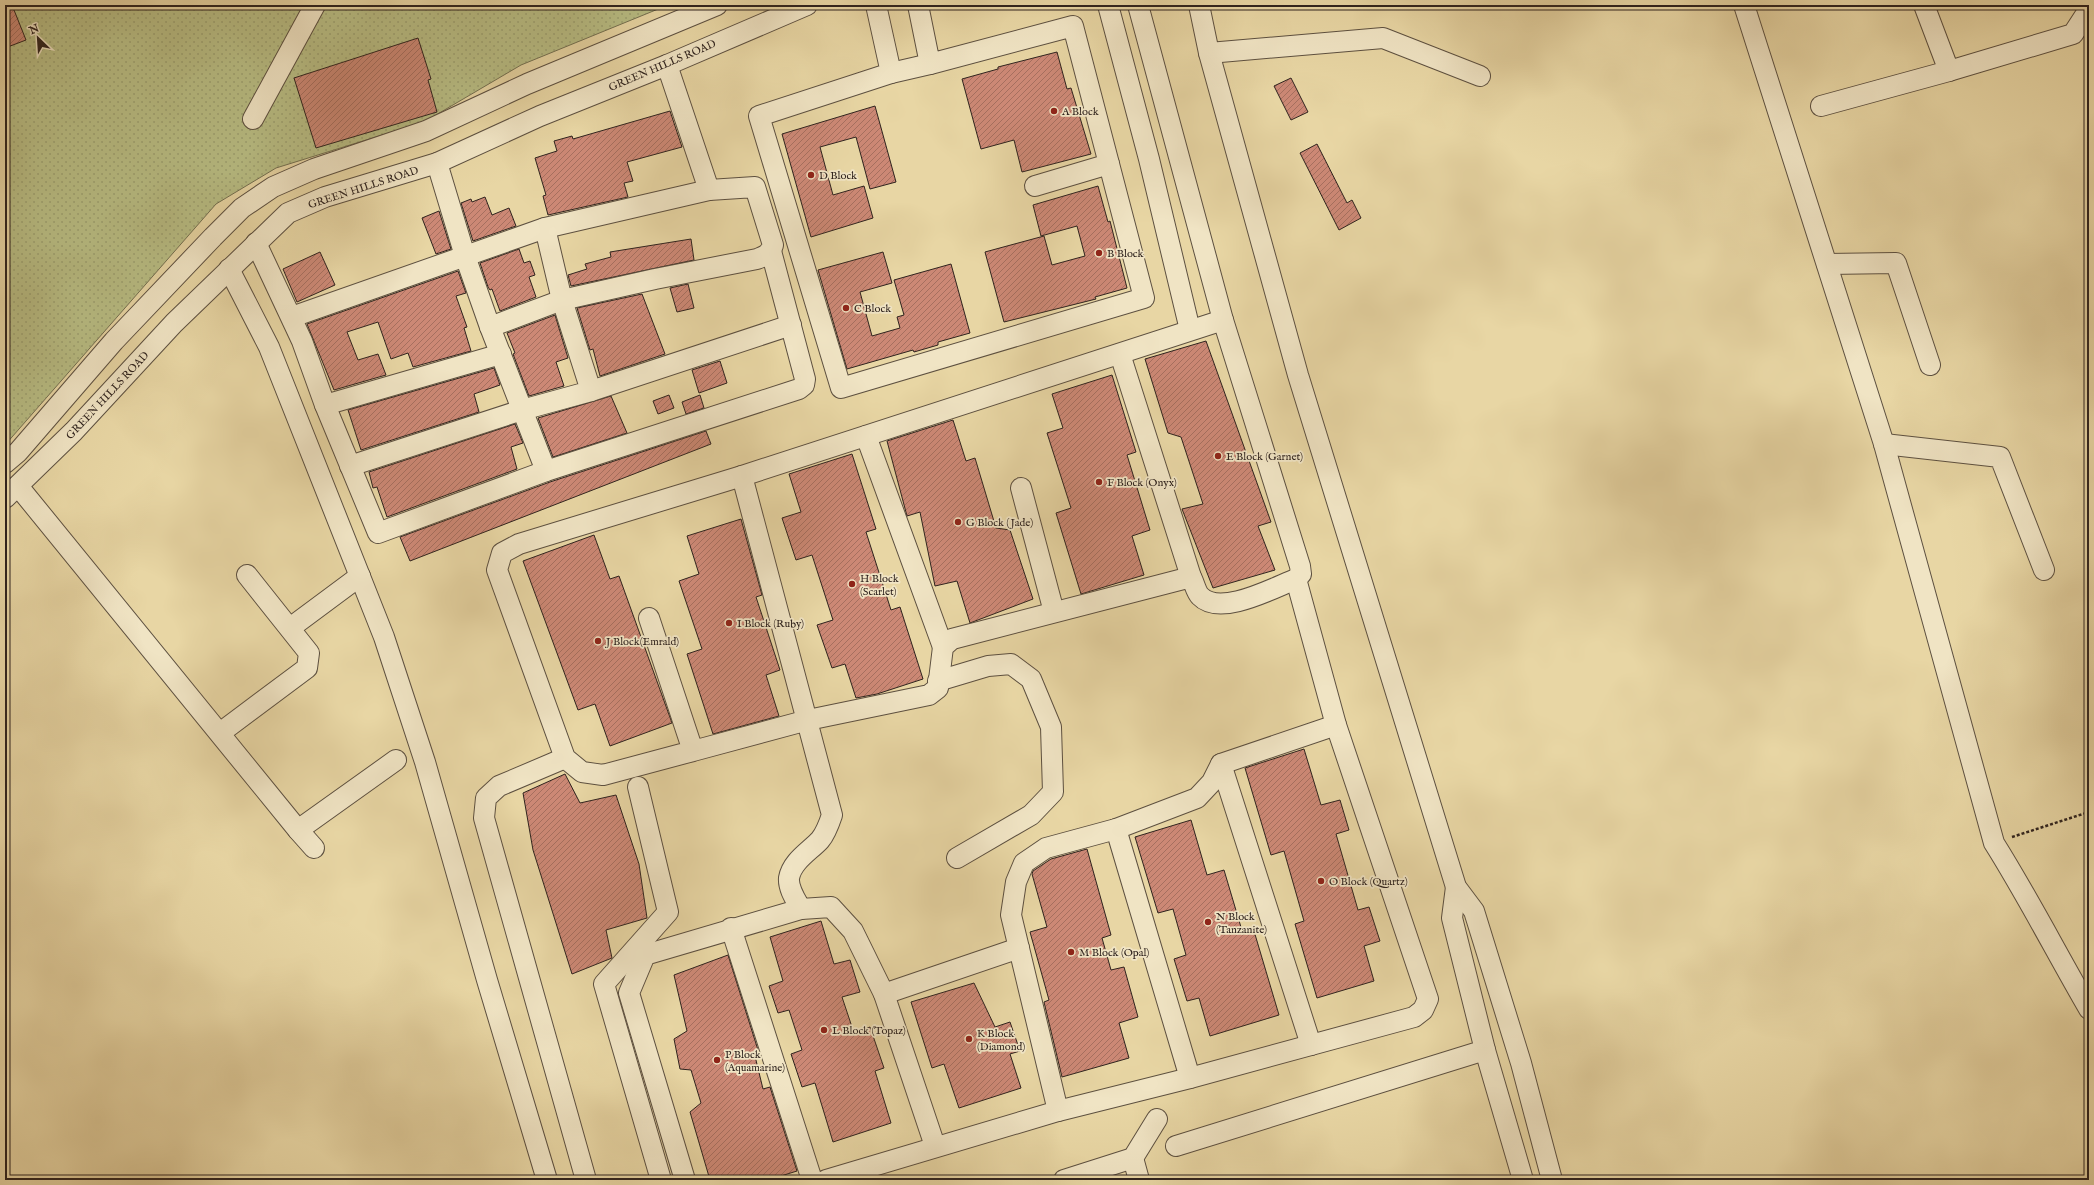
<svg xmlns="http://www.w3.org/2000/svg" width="2094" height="1185" font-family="'IM FELL English',serif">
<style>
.grass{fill:url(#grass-dots);stroke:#747051}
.building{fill:url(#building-hatch);stroke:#2f231e}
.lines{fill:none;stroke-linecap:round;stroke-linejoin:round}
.minor-casing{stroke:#5d5040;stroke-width:22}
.path{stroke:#2f231e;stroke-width:2.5;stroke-dasharray:3 2;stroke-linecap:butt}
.minor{stroke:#f0e4c4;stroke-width:20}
.poi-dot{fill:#8f2418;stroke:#f0e4c4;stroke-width:1.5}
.labels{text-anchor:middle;stroke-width:3.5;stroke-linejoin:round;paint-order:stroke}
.street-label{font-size:11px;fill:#2f231e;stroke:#f0e4c4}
.poi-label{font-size:11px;fill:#2f231e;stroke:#f0e4c4;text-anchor:start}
</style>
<defs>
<pattern id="grass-dots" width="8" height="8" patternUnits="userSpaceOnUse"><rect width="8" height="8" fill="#b8bd84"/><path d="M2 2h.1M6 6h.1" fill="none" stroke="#9ea272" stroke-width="1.8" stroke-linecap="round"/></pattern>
<pattern id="building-hatch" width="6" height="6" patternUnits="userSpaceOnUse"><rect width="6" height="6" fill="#cc8875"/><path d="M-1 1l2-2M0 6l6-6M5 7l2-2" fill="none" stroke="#a66f5f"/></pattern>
</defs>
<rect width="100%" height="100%" fill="#e8d6a4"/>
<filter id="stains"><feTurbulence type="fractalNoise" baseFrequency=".005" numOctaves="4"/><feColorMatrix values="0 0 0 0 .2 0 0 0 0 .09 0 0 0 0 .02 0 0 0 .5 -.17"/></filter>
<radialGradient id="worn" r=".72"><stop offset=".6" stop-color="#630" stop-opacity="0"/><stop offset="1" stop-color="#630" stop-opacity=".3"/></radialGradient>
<path class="grass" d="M5 5H668L521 65 424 122 276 168 216 204 5 445Z"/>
<g class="building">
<path d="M5 5H12L26 40 5 48Z"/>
<path d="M418 38 431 79 428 80 437 112 316 148 294 78Z"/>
<path d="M1057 52 1067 89 1071 88 1091 154 1022 172 1014 140 981 149 962 79 998 69V67Z"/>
<path d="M1291 78 1308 112 1291 120 1274 86Z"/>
<path d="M875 106 896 182 870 189 856 137 820 147 833 195 864 186 873 218 811 237 782 134Z"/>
<path d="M670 111 682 147 627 162 633 181 624 183 628 197 548 215 543 196 546 195 535 158 557 151 554 141 572 136 573 139Z"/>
<path d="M1317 144 1347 203 1352 200 1361 218 1339 230 1300 153Z"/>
<path d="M1098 186 1108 222 1110 221 1127 288 1095 297 1096 299 1004 322 985 252 1044 236 1052 265 1085 256 1077 226 1041 236 1033 205Z"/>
<path d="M485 197 492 215 509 208 516 226 473 241 461 203 471 199 472 202Z"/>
<path d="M439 211 451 249 436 254 422 218Z"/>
<path d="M691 239 694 260 571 286 568 275 587 269 585 264 611 257 610 252Z"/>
<path d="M519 249 524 263 530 261 535 275 529 277 536 297 500 311 492 289 490 290 488 287 480 263Z"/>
<path d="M320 252 335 285 297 302 283 269Z"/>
<path d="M883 252 892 283 860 292 872 336 900 328 897 317 904 315 894 280 951 264 970 333 938 342V345L914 352 913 350 847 369 818 270Z"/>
<path d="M458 271 466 293 456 296 467 327 464 328 471 351 413 367 408 353 391 359 378 322 347 332 358 360 378 354 386 375 334 390 307 324Z"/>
<path d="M688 284 694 308 677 312 670 288Z"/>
<path d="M642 294 665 354 600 376 593 349 590 350 577 308Z"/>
<path d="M555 315 568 358 556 362 564 386 529 396 513 354 515 353 507 333Z"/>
<path d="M1206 341 1271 522 1258 526 1275 570 1213 588 1182 509 1203 504 1181 437 1168 433 1145 359Z"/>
<path d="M720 361 727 383 699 393 692 370Z"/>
<path d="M494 368 500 385 474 394 479 412 361 450 348 410Z"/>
<path d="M1112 375 1136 452 1127 455 1150 530 1132 536 1144 575 1081 594 1056 513 1071 508 1047 433 1063 428 1052 394Z"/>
<path d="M669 395 674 408 658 414 653 401Z"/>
<path d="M700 395 704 408 686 414 682 402Z"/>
<path d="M611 396 627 433 553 457 538 418Z"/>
<path d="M953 420 966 461 975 458 996 528 1010 530 1033 599 970 623 957 581 935 586 920 512 907 516 887 441Z"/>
<path d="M515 424 523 443 511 447 517 469 387 517 377 487 373 488 369 472Z"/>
<path d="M706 431 711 444 410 561 400 537 550 482Z"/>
<path d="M852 454 876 529 866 532 891 610 900 607 923 679 877 694 856 698 845 664 832 668 817 625 833 620 812 555 796 560 782 518 801 512 789 474Z"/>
<path d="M741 519 762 595 756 597 780 670 766 675 779 716 713 734 687 654 702 649 679 581 699 574 687 536Z"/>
<path d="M594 535 610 579 619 576 672 723 610 746 595 704 578 710 523 561Z"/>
<path d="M1304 749 1321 805 1340 800 1349 830 1336 834 1358 910 1369 907 1380 941 1364 946 1374 981 1317 998 1295 924 1304 921 1284 851 1271 855 1245 768Z"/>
<path d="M565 774 580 803 616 795 639 864 647 918 606 930 612 958 572 974 533 850 523 793Z"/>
<path d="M1191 820 1207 875 1224 870 1243 934 1254 931 1279 1015 1210 1036 1199 998 1187 1001 1174 959 1186 955 1173 909 1158 913 1135 837Z"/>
<path d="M1087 849 1111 935 1102 938 1111 970 1124 967 1138 1017 1119 1023 1129 1058 1062 1077 1044 1002 1049 1000 1030 932 1047 927 1032 874 1033 871 1051 859Z"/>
<path d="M821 921 834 964 850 960 860 992 842 997 854 1033 870 1027 884 1068 875 1071 891 1123 833 1142 815 1083 802 1087 791 1054 802 1050 789 1010 778 1013 769 986 783 981 770 937Z"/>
<path d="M728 955 758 1050 754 1052 763 1089 770 1087 797 1171 768 1180H710L690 1112 701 1103 691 1070 680 1069 674 1039 687 1031 674 975Z"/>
<path d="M974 983 995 1027 1010 1022 1020 1051 1010 1054 1021 1088 959 1108 944 1064 932 1068 911 1002Z"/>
</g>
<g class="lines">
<defs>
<g id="minor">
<path d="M876 5 891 73 759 116 841 388 1144 298 1073 26 930 64 918 5"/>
<path d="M1108 5 1149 159 1190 330"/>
<path d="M1138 5 1223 320"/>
<path d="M1199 5 1209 53 1298 375 1456 887 1474 911 1521 1063 1552 1180"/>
<path d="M1744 5 1884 444 1994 843C2028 897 2057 954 2089 1009"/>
<path d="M1209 53 1383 38 1480 76"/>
<path d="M1949 71 2073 34 2086 14H2089"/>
<path d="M891 73 930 64"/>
<path d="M1821 106 1949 71 1924 5"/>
<path d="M253 119 315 5"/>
<path d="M437 163 465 256 490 327 546 471"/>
<path d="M1035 186 1109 164"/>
<path d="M256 243 302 341 325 405 378 533 546 471 799 389 804 385 805 379 771 251"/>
<path d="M1827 264 1896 263 1930 365"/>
<path d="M229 269 269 347 384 637 425 762 487 980 547 1180"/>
<path d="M292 317 545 228 709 190 667 65"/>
<path d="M490 327 562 300 655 279 757 259C765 256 770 254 773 245L755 187 709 190"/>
<path d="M1120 354 1191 577"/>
<path d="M591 391 791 325"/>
<path d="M325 405 501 354"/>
<path d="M866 436 943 647"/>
<path d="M1884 444 2000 457 2044 570"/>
<path d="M5 463 18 452 114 341 213 237 242 208 273 187 314 169 426 131 527 84 717 5"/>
<path d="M350 466 522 410 591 391 562 300 545 228"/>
<path d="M742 476 832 815C829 824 826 833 820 840 810 851 792 861 789 878 788 889 796 900 801 909L831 907 853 931 884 994 935 1146"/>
<path d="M18 486 298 830 396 760"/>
<path d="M1021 488 1054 612"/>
<path d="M5 498 74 431 174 323 288 213 325 197 437 163 540 116 667 65 807 5"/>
<path d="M649 618 693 751 808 720 929 695 938 688 943 647 952 639 1191 577C1194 582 1196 592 1200 596 1220 617 1273 588 1296 579L1301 574 1300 566 1223 320 742 476 519 544 502 553 497 570 565 758 582 772 603 775 693 751"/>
<path d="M290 628 360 576"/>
<path d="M938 681 988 666 1011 664 1031 679 1051 727 1053 792 1031 815 957 858"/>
<path d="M220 733 307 668 309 653 247 575"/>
<path d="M565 758 499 786 486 798 484 818 586 1180"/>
<path d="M1221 764 1311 1045"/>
<path d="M638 787 668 912 604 984 661 1180"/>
<path d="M1116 829 1190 1078"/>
<path d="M298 830 314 848"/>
<path d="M731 928 812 1180"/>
<path d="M884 994 1019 948"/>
<path d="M1485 1050 1523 1180"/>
<path d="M1058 1111 1011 915 1016 882 1024 863 1046 848 1116 829 1197 798 1212 782 1221 764 1336 725"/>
<path d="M1176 1146 1485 1050 1452 918 1456 887"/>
<path d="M1133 1158 1139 1180"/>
<path d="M685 1180 629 993 645 955 801 909"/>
<path d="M826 1180 1058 1111 1190 1078 1414 1017 1423 1010 1428 999 1336 725 1296 579"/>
<path d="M1064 1180 1133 1158 1157 1119"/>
</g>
</defs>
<use href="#minor" class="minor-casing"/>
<path class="path" d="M2012 837 2089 812"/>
<use href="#minor" class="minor"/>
</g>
<g class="poi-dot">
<circle cx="1054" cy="111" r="4"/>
<circle cx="811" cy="175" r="4"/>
<circle cx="1099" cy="253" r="4"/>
<circle cx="846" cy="308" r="4"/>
<circle cx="1218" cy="456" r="4"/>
<circle cx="1099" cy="482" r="4"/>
<circle cx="958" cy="522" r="4"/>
<circle cx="852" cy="584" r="4"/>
<circle cx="729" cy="623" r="4"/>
<circle cx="598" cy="641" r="4"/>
<circle cx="1321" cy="881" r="4"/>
<circle cx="1208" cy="922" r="4"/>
<circle cx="1071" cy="952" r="4"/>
<circle cx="824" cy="1030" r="4"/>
<circle cx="969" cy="1039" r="4"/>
<circle cx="717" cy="1060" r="4"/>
</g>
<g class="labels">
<g class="street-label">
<text transform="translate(662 65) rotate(-23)" y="4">GREEN HILLS ROAD</text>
<text transform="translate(363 187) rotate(-18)" y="4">GREEN HILLS ROAD</text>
<text transform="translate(107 395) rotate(-47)" y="4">GREEN HILLS ROAD</text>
</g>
<g class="poi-label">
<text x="1062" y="115">A Block</text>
<text x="819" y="179">D Block</text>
<text x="1107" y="257">B Block</text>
<text x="854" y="312">C Block</text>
<text x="1226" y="460">E Block (Garnet)</text>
<text x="1107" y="486">F Block (Onyx)</text>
<text x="966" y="526">G Block (Jade)</text>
<text x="860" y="582">H Block<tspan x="860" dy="13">(Scarlet)</tspan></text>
<text x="737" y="627">I Block (Ruby)</text>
<text x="606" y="645">J Block(Emrald)</text>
<text x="1329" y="885">O Block (Quartz)</text>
<text x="1216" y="920">N Block<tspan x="1216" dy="13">(Tanzanite)</tspan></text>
<text x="1079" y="956">M Block (Opal)</text>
<text x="832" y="1034">L Block (Topaz)</text>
<text x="977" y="1037">K Block<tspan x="977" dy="13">(Diamond)</tspan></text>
<text x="725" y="1058">P Block<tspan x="725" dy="13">(Aquamarine)</tspan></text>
</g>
</g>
<rect width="2094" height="1185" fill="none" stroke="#e8d6a4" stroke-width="20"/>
<rect x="6" y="6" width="2082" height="1173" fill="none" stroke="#2f231e" stroke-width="2"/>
<rect x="10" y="10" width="2074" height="1165" fill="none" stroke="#2f231e"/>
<g transform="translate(38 38) rotate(335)" stroke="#f0e4c4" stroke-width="3" paint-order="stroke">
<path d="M0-3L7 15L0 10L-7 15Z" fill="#2f231e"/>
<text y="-6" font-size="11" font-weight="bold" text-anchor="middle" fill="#2f231e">N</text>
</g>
<rect width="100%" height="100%" filter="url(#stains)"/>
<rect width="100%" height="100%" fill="url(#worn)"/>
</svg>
